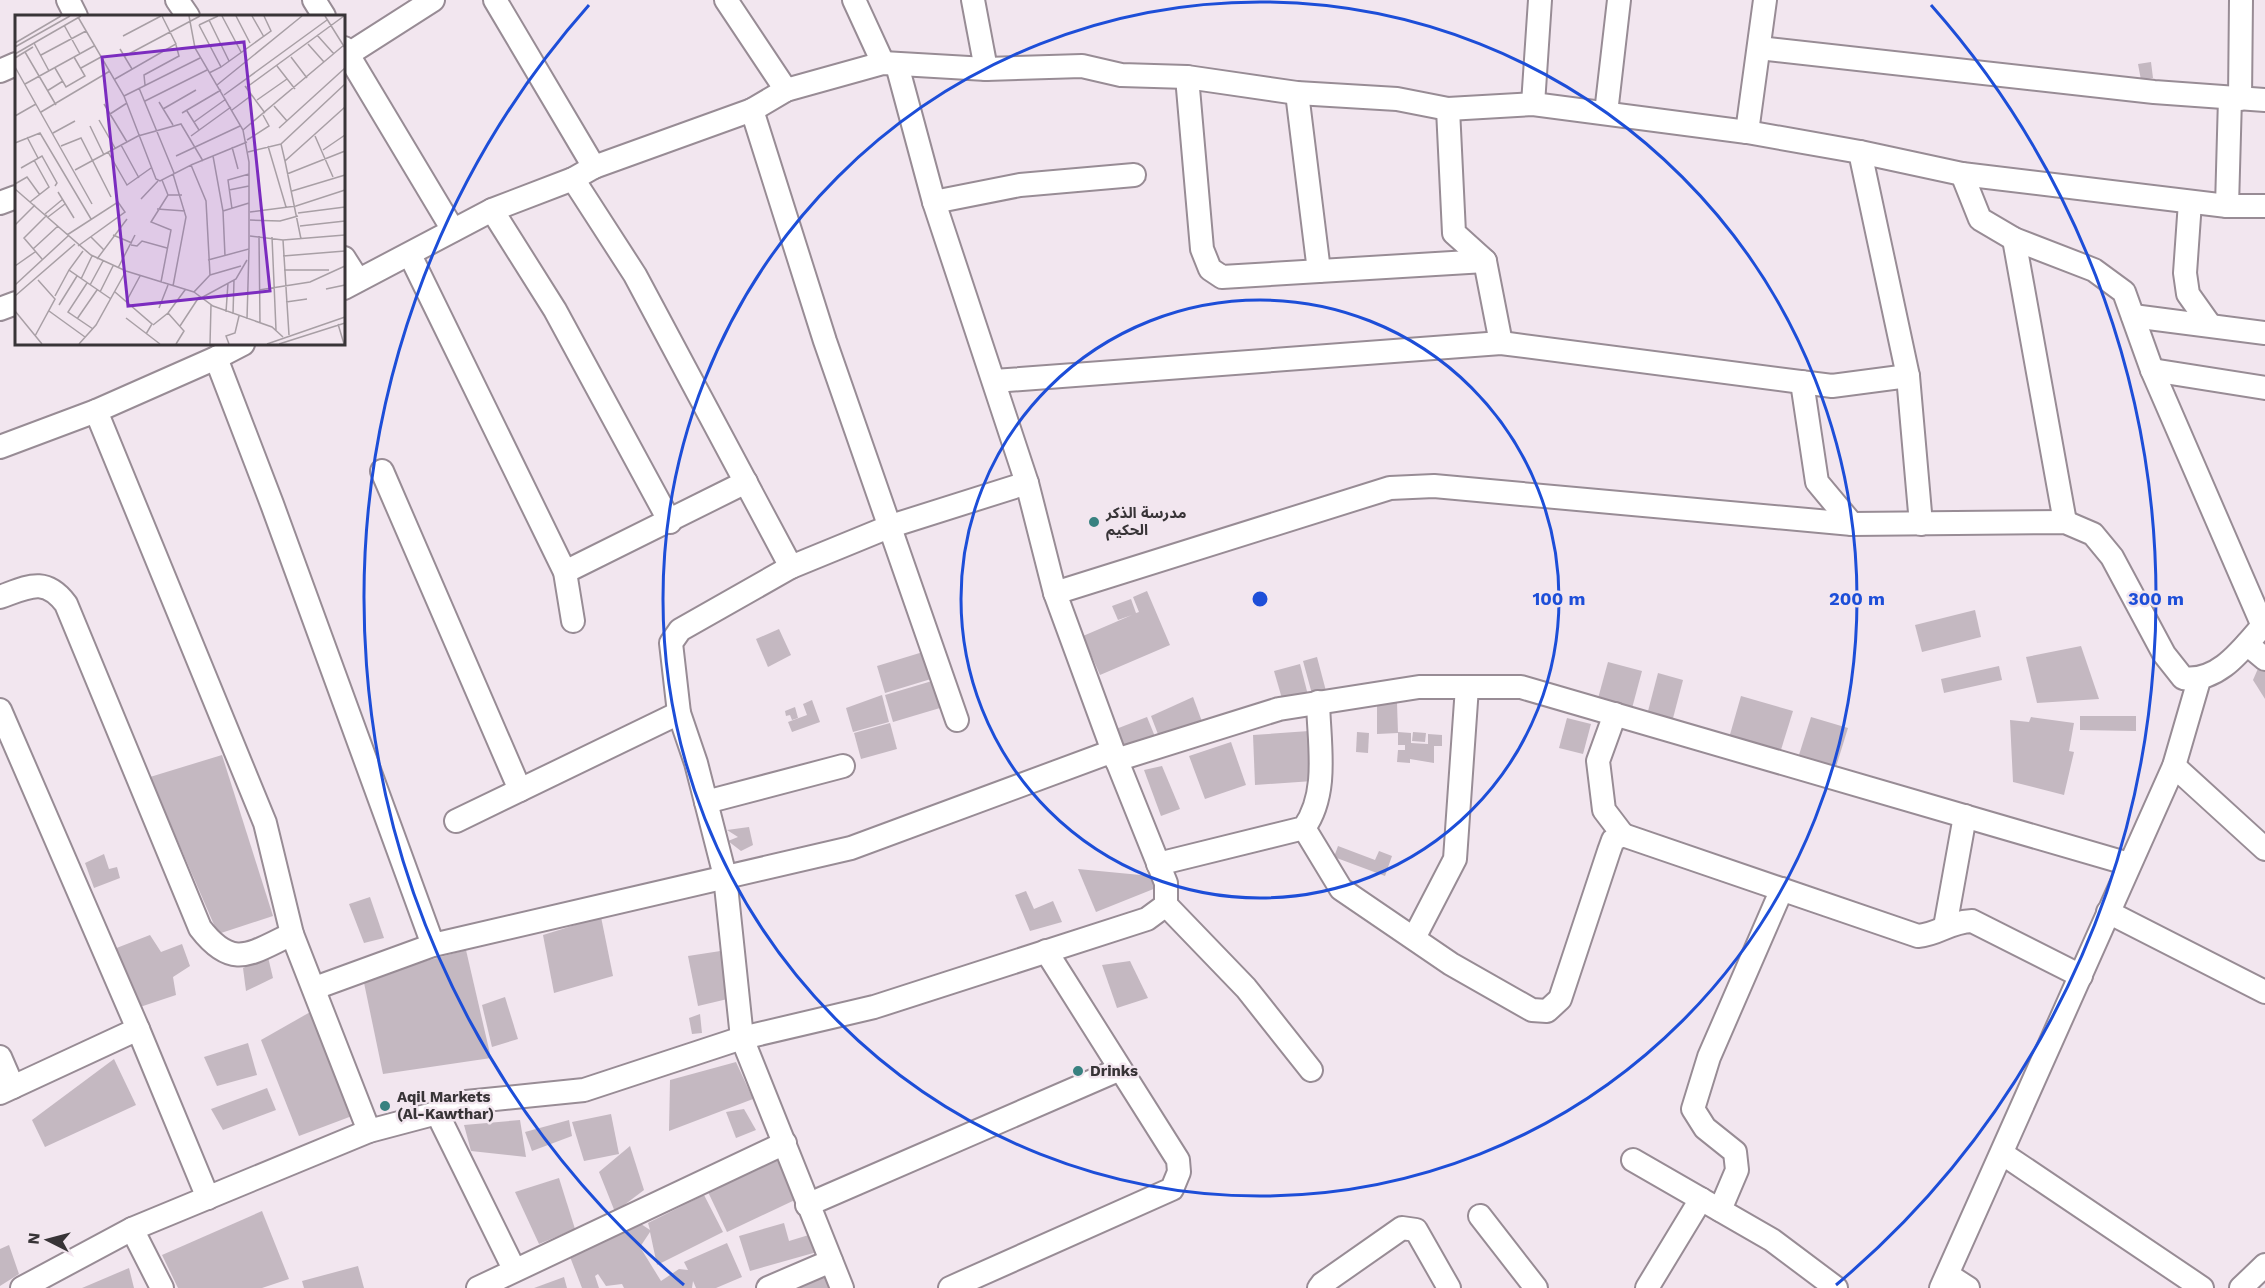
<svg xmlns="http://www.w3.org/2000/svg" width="2265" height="1288" font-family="'Work Sans','Noto Sans Arabic',sans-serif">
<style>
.building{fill:#c4b8c1}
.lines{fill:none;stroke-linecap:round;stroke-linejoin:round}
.street-casing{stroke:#988c95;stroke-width:26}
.street{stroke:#fff;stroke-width:22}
.ring{fill:none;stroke:#1d4ed8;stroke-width:3}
.poi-dot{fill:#388180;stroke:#f2e6ef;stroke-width:2}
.labels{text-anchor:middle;stroke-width:5;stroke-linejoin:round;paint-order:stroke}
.poi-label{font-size:15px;font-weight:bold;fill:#383437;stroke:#f2e6ef;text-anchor:start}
.inset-road{fill:none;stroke:#a89fa5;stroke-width:1.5}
.view{fill:#7b2cbf;fill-opacity:0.15;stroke:#7b2cbf;stroke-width:3}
.inset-edge{fill:none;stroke:#383437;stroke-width:3}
.centre{fill:#1d4ed8;stroke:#f2e6ef;stroke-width:3}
.ring-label{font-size:18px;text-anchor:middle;font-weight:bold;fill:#1d4ed8;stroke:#f2e6ef;stroke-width:5;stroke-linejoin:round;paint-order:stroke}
</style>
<rect width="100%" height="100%" fill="#f2e6ef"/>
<g class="building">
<path d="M2151 62 2153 78 2141 80 2138 64Z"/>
<path d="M1147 591 1170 645 1100 675 1083 636 1132 615 1118 620 1112 606 1131 599 1136 613 1139 612 1133 597Z"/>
<path d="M1975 610 1981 637 1922 652 1915 625Z"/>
<path d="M779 629 791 655 768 667 756 639Z"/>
<path d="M2081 646 2099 699 2037 703 2026 657Z"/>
<path d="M923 652 931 679 885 693 877 666Z"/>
<path d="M1317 657 1326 691 1312 694 1303 661Z"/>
<path d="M1608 662 1642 671 1631 712 1597 702Z"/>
<path d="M1300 664 1308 695 1283 702 1274 671Z"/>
<path d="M2260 664 2265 668V699L2253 680Z"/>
<path d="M1999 666 2002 680 1944 693 1941 679Z"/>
<path d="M1658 673 1683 680 1672 722 1647 715Z"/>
<path d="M932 681 940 708 893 722 885 695Z"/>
<path d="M882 695 889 722 853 732 846 708Z"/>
<path d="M1741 696 1793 711 1780 753 1729 738Z"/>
<path d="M1193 697 1204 727 1161 742 1151 716Z"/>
<path d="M812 700 820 722 792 732 788 722 807 715 803 704Z"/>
<path d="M1397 703 1398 733 1377 734V704Z"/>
<path d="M795 707 798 718 792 720 790 715 786 716 785 711Z"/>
<path d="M2080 716H2136V731L2080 730Z"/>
<path d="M1147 717 1158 744 1127 756 1116 729Z"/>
<path d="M1811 717 1848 728 1835 770 1798 758Z"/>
<path d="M2031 717 2074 723 2069 751 2074 752 2064 795 2013 782 2010 720 2029 722Z"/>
<path d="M1567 718 1591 724 1583 754 1559 748Z"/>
<path d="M890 723 897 749 861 759 854 733Z"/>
<path d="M1309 731 1313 781 1255 785 1253 735Z"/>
<path d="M1357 732 1369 733 1368 753 1356 752Z"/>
<path d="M1398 732 1411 733V743L1428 744V734L1442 735V746H1434V763L1410 759V763L1397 762 1398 750H1405V745H1398Z"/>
<path d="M1413 732 1426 733 1425 742 1412 741Z"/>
<path d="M1231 742 1246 785 1205 799 1189 756Z"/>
<path d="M222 755 273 916 218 934 150 777Z"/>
<path d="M1162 766 1180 809 1161 816 1144 770Z"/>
<path d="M749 827 753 845 741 851 728 841 738 837 727 830Z"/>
<path d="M1338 846 1375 860 1379 851 1392 856 1385 876 1334 857Z"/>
<path d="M104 854 109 869 117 867 120 878 94 888 85 863Z"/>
<path d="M1078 869 1151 876 1156 888 1096 912Z"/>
<path d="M1026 891 1034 909 1053 901 1062 922 1030 931 1015 895Z"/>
<path d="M370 897 384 938 364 943 349 904Z"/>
<path d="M601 917 613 976 554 993 543 935Z"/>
<path d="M150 935 161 952 182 944 190 966 173 977 176 995 134 1009 114 949Z"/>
<path d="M466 950 491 1058 383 1074 363 978Z"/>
<path d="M727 950 736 997 698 1006 688 956Z"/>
<path d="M268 957 273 978 246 991 243 968Z"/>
<path d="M1130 961 1148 998 1117 1008 1102 965Z"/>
<path d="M505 997 518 1039 492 1047 482 1005Z"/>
<path d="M312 1011 352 1116 299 1136 261 1040Z"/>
<path d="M700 1014 702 1033 692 1034 689 1018Z"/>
<path d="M248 1043 257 1075 217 1086 204 1057Z"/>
<path d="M114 1059 136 1105 45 1147 32 1120Z"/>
<path d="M736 1062 753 1099 669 1131 670 1080Z"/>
<path d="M267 1088 276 1110 223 1130 211 1109Z"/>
<path d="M744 1109 756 1130 736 1138 726 1112Z"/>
<path d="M611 1114 619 1154 584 1161 572 1122Z"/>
<path d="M520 1120 526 1157 471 1151 464 1125Z"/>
<path d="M569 1120 572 1136 532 1151 525 1132Z"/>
<path d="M630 1146 644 1190 615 1212 599 1172Z"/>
<path d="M778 1158 797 1199 727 1232 708 1192Z"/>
<path d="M559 1178 575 1229 539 1244 515 1192Z"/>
<path d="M704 1195 723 1232 657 1265 650 1232 640 1247 661 1281 679 1269 688 1270 684 1262 727 1243 742 1277 716 1288H696L693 1281 692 1288H624L622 1284 606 1286 598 1274 595 1276 599 1288H582L567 1249 638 1222 650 1230 648 1223Z"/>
<path d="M262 1211 289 1279 262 1288H178L162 1255Z"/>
<path d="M784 1223 789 1241 812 1234 817 1252 750 1271 739 1236Z"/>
<path d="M9 1245 19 1274 0 1286V1249Z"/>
<path d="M358 1266 364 1288H304L302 1281Z"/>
<path d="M828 1267 837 1288H790Z"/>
<path d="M129 1268 134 1288H82Z"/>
<path d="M564 1277 567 1288H534Z"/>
</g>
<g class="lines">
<defs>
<g id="street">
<path d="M68 0 76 16"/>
<path d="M177 0 188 16"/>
<path d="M314 0 324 16"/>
<path d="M495 0 594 167"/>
<path d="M726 0 786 90"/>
<path d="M854 0 883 63"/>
<path d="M973 0 986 69"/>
<path d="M344 48 453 230"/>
<path d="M1759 48 2154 92 2265 100"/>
<path d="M347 55 433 0"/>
<path d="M897 65 934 202 1027 483 1055 593"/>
<path d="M0 71 16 64"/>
<path d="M1187 77 1202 249 1210 269 1222 277 1485 261"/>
<path d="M1297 93 1319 271"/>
<path d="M2240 99 2241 0"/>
<path d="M1533 104 1540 0"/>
<path d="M1448 109 1454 233 1485 261 1501 343"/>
<path d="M752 110 825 341 957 720"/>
<path d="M1606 113 1619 0"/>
<path d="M1747 132 1765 0"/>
<path d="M1860 152 1962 174 2227 206H2265"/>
<path d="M1962 174 1980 219 2014 239 2094 270 2124 292 2152 370 2263 626"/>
<path d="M573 179 635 275 791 567"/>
<path d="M934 202 1020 185 1134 175"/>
<path d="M2190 202 2185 273 2188 294 2210 325"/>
<path d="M0 203 16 197"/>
<path d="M2227 206 2230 98"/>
<path d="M492 210 555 310 670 522"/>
<path d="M2014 239 2065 522"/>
<path d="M410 255 565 572 573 621"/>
<path d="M344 258 358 280"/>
<path d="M344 288 492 210 573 179 594 167 752 110 786 90 883 63 986 69 1082 66 1121 75 1187 77 1297 93 1397 99 1448 109 1533 104 1747 132 1860 152 1908 376 1921 524"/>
<path d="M0 309 16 303"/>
<path d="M2133 316 2265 333"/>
<path d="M216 358 272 504 433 945"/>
<path d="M2152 370 2265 388"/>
<path d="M994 381 1501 343 1832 386 1908 376"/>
<path d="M1802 382 1817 482 1852 524"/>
<path d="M96 411 265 823 292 934 369 1131"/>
<path d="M0 447 96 411 216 358 243 344"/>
<path d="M382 471 520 790"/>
<path d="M565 572 746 482"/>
<path d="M0 597C28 587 45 576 66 604L200 928C233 971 251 953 292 934"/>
<path d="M2247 644 2265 659"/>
<path d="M0 710 138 1029 208 1198"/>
<path d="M1615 714 1598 761 1604 810 1623 835"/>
<path d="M1116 760 1279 709 1419 687H1521L2129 864"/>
<path d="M2174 766 2265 849"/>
<path d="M706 802 843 766"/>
<path d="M456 821 679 713"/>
<path d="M1304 828 1341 889 1451 964 1532 1010 1547 1011 1560 999 1609 851 1613 840 1623 835 1918 936C1940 934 1948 922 1972 921L2081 976"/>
<path d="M1158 864 1304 828C1329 793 1319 744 1318 702"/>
<path d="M1166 905 1246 988 1311 1070"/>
<path d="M2108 912 2265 992"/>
<path d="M1945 927 1965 816"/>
<path d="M1414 938 1455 859 1467 687"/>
<path d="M315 988 433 945 851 848 1113 751"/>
<path d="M0 1057 13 1087"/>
<path d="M0 1093 138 1029"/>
<path d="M437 1113 514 1269"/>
<path d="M2003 1154 2202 1288"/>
<path d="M1633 1160 1772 1240 1836 1288"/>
<path d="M807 1205 1118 1070"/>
<path d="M1720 1210 1737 1170 1735 1152 1705 1128 1693 1109 1709 1057 1782 889"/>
<path d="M1480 1216 1536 1288"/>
<path d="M132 1229 162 1288"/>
<path d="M1948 1275 1968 1288"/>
<path d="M22 1288 132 1229 369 1131 437 1113 466 1102 584 1090 742 1038 874 1007 1147 919 1166 905V883L1113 751 1055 593 1390 488 1434 486 1852 524 2065 522 2093 534 2112 557 2164 654 2183 678C2219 683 2243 648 2265 623"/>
<path d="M478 1288 785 1143"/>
<path d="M768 1288 831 1261"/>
<path d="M842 1288 742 1038 725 876 696 763 679 713 671 643 680 630 791 567 891 526 1027 483"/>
<path d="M950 1288 1172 1189 1179 1172 1178 1160 1046 951"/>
<path d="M1319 1288 1322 1284 1402 1228 1416 1230 1449 1288"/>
<path d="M1647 1288 1701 1199"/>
<path d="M1941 1288 2174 766 2199 680"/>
<path d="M2241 1288 2265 1265"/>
</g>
</defs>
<use href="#street" class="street-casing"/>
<use href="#street" class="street"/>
</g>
<g class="ring">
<circle cx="1260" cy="599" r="299"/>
<circle cx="1260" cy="599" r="597"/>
<path d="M684 1285A896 896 0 0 1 589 5M1931 5A896 896 0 0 1 1836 1285"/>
</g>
<g class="poi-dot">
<circle cx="1094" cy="522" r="6"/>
<circle cx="1078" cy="1071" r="6"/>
<circle cx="385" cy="1106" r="6"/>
</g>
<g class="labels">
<g class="poi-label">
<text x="1106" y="518">مدرسة الذكر<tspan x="1106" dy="17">الحكيم</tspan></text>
<text x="1090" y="1076">Drinks</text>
<text x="397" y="1102">Aqil Markets<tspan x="397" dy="17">(Al-Kawthar)</tspan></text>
</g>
</g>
<g transform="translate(15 15)">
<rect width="330" height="330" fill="#f2e6ef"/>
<path class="inset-road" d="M174 1 180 33 228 115 234 147V234L193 245M207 1 226 37M221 1 235 28M237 1 249 22M310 1 330 33M63 2 109 81 141 164 145 166 176 150 191 186 195 260 179 277 198 291 257 312 268 322M194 5 214 46M49 10 65 39M184 10 206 52 194 58M184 10 203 1M302 20 319 39M108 21 146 1M0 28 46 1M19 28 34 56M293 29 309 47M0 32 55 1M105 34 117 54M10 37 41 90M0 39 66 1M26 40 71 16M110 41 185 1M276 42 292 63M0 43 18 32M262 51 280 74M0 52 77 189M206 52 256 16 249 1M40 53 51 72 70 61 59 42M66 53 86 42M100 64 161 29 147 1M10 69 79 31M130 70 129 60 164 41 161 30M202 70 287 1M230 71 250 98M232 72 329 1M124 73 159 158M32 76 48 66M209 80 312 5M109 81 185 43M242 85 272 64M130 86 192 55M144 87 158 110M89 89 112 127M259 91 272 106M148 94 181 75M217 95 237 80M172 96 184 115M26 97 95 56M167 98 206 75M95 99 112 88M0 101 21 89M84 105 100 133M179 107 211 84M75 111 89 140M264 113 330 53M228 115 329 30M38 118 60 106M176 121 216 92M300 121 318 162M12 122 23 143M232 125 254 111 248 100M0 128 25 118 76 204M106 130 124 163M46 131 66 123 96 182M253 131 271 192M217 132 223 154M308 135 330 120M93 137 112 170 136 153M233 137 266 129M161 141 225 111M198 141 208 196 210 241M270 146 266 129 330 69M176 150 232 127M6 153 27 141 42 168 40 171M60 155 123 121 166 109 188 146M158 159 171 202 158 271M272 159 330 136M147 165 153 180H167M0 169 12 162 25 180M0 174 76 240 111 256 179 277M214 175 234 171M277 176 330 160M43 177 59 203M126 184 143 166M15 187 34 172 19 145M142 194 170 196M217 194 213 165 234 159M208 196 234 188M235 197 281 191 330 175M283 198 330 192M30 199 48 184M33 202 50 189M235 205 265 206 283 201M0 210 20 190M285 211 330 206M52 220 103 187 110 197 63 231M98 220 117 228M235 221 268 225 330 220M244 221 245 308M76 222 89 235M257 222 261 315M286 224 270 146 330 92M268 225 274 320M116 230 122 231 127 226 152 233M18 234 43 211M68 236 54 255 96 284M268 241 330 236M27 244 9 223 32 200M82 244 112 204M0 251 20 237M103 253 120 220M269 255H314M195 260 226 251M66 264 77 241M146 267 156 215 136 207 153 180M72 268 53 297 78 314M0 270 53 221M75 270 88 246M311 274 330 270M244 275 295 267 330 251M85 277 98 251M100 277 137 309 131 319M0 281 60 229M40 281 54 255M186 283 221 264 232 245M111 287 125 261M271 287 292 284M44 290 62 261M144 293 153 270M0 296 27 329M34 296 70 322M211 297 213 268M153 298 169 316 161 329M218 299 219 265M111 303 145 329M62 304 82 275M232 304 234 234M323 309 329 329M138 310 153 298 170 275M165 311 184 282M20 321 40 284 23 265M64 329 81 310 111 256M195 329 196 290M214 329 211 321 220 318 224 301M252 329 330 302M264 329 330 308"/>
<path class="view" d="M229 27 255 276 113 291 87 42Z"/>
<rect width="330" height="330" class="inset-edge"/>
</g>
<circle cx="1260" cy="599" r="9" class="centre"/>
<g class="ring-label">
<text x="1559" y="605">100 m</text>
<text x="1857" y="605">200 m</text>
<text x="2156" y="605">300 m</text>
</g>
<g transform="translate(48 1240) rotate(276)" stroke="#f2e6ef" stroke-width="4.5" paint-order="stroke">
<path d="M0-4.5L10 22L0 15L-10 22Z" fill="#383437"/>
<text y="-9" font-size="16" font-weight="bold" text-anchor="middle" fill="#383437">N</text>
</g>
</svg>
